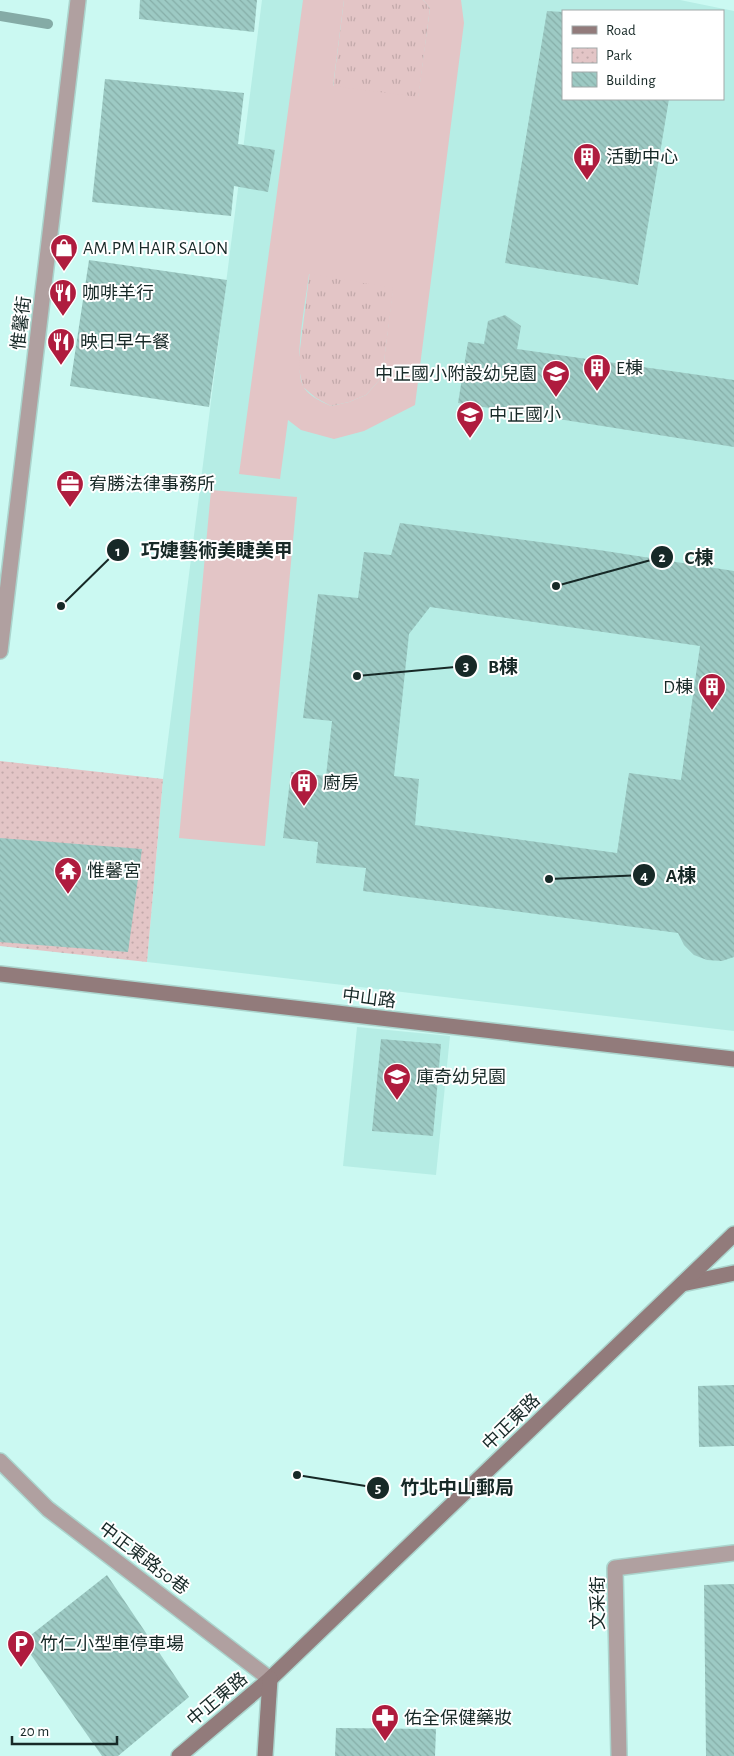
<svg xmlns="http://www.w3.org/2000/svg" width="734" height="1756" font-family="'Alegreya Sans','Noto Sans TC',sans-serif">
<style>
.built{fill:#b6ede5;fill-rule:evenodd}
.grass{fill:url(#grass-tufts)}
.park{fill:url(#park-dots)}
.pitch{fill:#e3c5c6;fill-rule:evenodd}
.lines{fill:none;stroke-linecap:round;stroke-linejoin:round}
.stream{stroke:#85aba6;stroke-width:10}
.building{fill:url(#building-back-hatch);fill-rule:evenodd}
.street-casing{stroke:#abd4cd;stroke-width:18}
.secondary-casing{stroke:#abd4cd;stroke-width:18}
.street{stroke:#b0a0a0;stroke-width:15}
.secondary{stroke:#927b7b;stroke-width:15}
.labels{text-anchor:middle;stroke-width:4;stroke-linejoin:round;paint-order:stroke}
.poi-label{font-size:18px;fill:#172927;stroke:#fff;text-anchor:start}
.street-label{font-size:18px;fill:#172927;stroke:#fff}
.leader{fill:none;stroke:#172927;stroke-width:2}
.callout-dot{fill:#172927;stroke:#fff;stroke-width:2}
.mark-label{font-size:15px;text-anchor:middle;font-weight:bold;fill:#fff}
.callout-label{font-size:19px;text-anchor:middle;font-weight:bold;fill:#172927;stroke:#fff;stroke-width:4;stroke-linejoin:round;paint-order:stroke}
</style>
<defs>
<pattern id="grass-tufts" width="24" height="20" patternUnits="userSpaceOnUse" patternTransform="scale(1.25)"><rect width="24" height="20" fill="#e3c5c6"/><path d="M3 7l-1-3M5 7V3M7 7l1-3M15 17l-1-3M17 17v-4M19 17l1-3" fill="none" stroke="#c2a9aa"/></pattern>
<pattern id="park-dots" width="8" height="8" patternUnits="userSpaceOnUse" patternTransform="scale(1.25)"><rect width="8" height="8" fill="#e3c5c6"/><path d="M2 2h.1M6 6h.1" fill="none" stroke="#c2a9aa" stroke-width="1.8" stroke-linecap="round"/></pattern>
<pattern id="building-back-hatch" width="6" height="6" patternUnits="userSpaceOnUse" patternTransform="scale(1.25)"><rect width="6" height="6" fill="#9dcac4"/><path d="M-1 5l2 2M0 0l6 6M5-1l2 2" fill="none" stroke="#86aea8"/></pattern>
</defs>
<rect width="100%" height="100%" fill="#cbf9f2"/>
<g class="built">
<path d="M262 0H680L734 11V1031L147 962 163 779ZM563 11H723V99H563Z"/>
<path d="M357 1027 450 1036 436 1175 343 1166Z"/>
</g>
<path class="grass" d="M344 0H423L430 8 382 377 366 395 349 402 331 406 316 398 303 387 298 365Z"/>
<path class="park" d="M0 761 163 779 147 962 0 946Z"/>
<g class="pitch">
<path d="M303 0H344L333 86 418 97 430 8 423 0H461L464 23 415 405 364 431 334 439 301 430 288 420 280 479 239 474ZM309 274 393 288 382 377 366 395 349 402 331 406C322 402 307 395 303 386 293 363 306 301 309 274Z"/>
<path d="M211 490 297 497 265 846 179 838Z"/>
</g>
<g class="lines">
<path class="stream" d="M0 16 48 24"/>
</g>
<g class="building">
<path d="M140 0H257L254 32 139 19Z"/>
<path d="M547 11 563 12V99H669L638 285 505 263Z"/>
<path d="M105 79 244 93 238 144 275 150 268 192 234 186 231 216 92 202Z"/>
<path d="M89 260 227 280 209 407 70 386Z"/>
<path d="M505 315 521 326 517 349 734 380V447L458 403 468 342 484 344 488 321Z"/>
<path d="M400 523 599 550 734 571V957L722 961 707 960 694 955 684 945 678 933 363 891 366 868 316 863 318 842 283 838 291 772 326 776 332 721 303 718 318 594 358 598 364 552 391 555ZM430 607 700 646 681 780 629 773 617 853 415 825 419 779 394 776 409 634Z"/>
<path d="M0 838 142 849 128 952 0 942Z"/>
<path d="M381 1039 441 1044 433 1136 372 1131Z"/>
<path d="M734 1385V1446L699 1447 698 1386Z"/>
<path d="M107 1575 189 1697 118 1756H102L22 1642Z"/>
<path d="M734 1584V1756H706L704 1585Z"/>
<path d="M336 1728 436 1729 435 1756H335Z"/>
</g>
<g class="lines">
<defs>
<g id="street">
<path d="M0 651 78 0"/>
<path d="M0 1461 48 1509 270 1679"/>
<path d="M619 1756 615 1568 734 1553"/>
</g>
<g id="secondary">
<path d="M0 974 734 1059"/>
<path d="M682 1284 734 1273"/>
<path d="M179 1756 270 1679 734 1234"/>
<path d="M265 1756 270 1679"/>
</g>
</defs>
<use href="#street" class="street-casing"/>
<use href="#secondary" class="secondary-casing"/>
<use href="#street" class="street"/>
<use href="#secondary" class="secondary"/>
</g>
<defs>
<symbol id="building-pin" viewBox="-11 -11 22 30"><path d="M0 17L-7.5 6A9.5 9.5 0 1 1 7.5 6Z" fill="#af1c3e" stroke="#fff"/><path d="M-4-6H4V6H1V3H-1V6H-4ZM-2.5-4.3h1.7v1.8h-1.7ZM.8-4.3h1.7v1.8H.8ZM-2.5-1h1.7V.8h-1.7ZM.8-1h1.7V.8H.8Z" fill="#fff"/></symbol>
<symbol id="shop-pin" viewBox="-11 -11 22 30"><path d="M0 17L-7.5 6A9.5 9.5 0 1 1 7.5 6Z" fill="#af1c3e" stroke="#fff"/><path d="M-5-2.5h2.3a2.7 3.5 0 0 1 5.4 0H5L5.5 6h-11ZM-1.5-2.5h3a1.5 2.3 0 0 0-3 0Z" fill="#fff"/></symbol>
<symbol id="restaurant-pin" viewBox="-11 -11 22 30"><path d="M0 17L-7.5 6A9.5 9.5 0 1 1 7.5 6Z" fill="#af1c3e" stroke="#fff"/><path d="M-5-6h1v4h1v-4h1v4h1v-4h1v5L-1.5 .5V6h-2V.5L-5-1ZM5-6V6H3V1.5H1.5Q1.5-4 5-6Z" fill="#fff"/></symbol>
<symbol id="school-pin" viewBox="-11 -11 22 30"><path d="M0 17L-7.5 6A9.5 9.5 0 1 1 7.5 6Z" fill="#af1c3e" stroke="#fff"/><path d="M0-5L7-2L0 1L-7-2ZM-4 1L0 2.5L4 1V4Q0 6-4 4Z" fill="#fff"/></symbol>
<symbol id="office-pin" viewBox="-11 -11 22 30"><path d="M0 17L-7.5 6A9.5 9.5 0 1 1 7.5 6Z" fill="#af1c3e" stroke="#fff"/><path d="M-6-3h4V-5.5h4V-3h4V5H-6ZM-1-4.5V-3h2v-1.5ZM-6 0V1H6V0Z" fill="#fff"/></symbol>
<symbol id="temple-pin" viewBox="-11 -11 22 30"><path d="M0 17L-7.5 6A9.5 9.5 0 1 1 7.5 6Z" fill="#af1c3e" stroke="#fff"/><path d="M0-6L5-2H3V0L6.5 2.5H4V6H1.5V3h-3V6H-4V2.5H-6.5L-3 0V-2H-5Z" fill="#fff"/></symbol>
<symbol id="parking-pin" viewBox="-11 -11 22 30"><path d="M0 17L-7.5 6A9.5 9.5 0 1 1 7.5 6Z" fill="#af1c3e" stroke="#fff"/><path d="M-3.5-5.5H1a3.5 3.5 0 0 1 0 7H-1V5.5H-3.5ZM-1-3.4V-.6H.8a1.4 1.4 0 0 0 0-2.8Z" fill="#fff"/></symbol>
<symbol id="pharmacy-pin" viewBox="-11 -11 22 30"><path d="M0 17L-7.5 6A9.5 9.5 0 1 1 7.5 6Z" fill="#af1c3e" stroke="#fff"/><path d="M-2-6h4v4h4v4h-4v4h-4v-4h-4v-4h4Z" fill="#fff"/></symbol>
</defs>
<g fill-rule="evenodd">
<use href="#building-pin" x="571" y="141" width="32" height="43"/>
<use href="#shop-pin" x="48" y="232" width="32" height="43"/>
<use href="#restaurant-pin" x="47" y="277" width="32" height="43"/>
<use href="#restaurant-pin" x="45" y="326" width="32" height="43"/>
<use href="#building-pin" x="581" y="352" width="32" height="43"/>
<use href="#school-pin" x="540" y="358" width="32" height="43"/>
<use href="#school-pin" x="454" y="399" width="32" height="43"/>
<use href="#office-pin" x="54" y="468" width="32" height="43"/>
<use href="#building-pin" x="696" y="671" width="32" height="43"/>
<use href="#building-pin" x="288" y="767" width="32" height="43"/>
<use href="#temple-pin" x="52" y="855" width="32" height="43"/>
<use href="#school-pin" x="381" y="1061" width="32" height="43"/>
<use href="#parking-pin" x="5" y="1628" width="32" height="43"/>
<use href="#pharmacy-pin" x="369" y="1702" width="32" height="43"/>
</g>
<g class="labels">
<g class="poi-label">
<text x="606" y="163">活動中心</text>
<text x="83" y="254">AM.PM HAIR SALON</text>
<text x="82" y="299">咖啡羊行</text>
<text x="80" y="348">映日早午餐</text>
<text x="616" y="374">E棟</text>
<text x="537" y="380" text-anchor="end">中正國小附設幼兒園</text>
<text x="489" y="421">中正國小</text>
<text x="89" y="490">宥勝法律事務所</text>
<text x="693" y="693" text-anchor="end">D棟</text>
<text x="323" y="789">廚房</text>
<text x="87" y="877">惟馨宮</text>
<text x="416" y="1083">庫奇幼兒園</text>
<text x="40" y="1650">竹仁小型車停車場</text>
<text x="404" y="1724">佑全保健藥妝</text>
</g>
<g class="street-label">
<text transform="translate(21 323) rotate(-83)" y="6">惟馨街</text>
<text transform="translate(369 998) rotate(7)" y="6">中山路</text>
<text transform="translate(511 1422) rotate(-44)" y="6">中正東路</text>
<text transform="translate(144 1558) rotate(37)" y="6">中正東路50巷</text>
<text transform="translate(598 1603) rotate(-90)" y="6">文采街</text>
<text transform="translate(217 1699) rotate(-40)" y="6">中正東路</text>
</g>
</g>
<path class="leader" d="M61 606L118 550M556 586L662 557M357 676L466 666M549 879L644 875M297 1475L378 1488"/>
<g class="callout-dot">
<circle cx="61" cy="606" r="5"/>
<circle cx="556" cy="586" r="5"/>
<circle cx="357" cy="676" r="5"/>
<circle cx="549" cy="879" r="5"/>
<circle cx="297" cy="1475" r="5"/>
<circle cx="118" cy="550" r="12"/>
<circle cx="662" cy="557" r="12"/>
<circle cx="466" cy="666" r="12"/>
<circle cx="644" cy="875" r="12"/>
<circle cx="378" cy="1488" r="12"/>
</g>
<g class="mark-label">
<text x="118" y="556">1</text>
<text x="662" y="562">2</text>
<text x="466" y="671">3</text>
<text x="644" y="881">4</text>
<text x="378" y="1493">5</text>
</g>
<g class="callout-label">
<text x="217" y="557">巧婕藝術美睫美甲</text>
<text x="699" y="564">C棟</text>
<text x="503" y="673">B棟</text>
<text x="681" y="882">A棟</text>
<text x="457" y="1494">竹北中山郵局</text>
</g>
<rect x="562" y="10" width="162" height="90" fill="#ffffff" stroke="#a2a9a9"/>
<rect x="572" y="26" width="25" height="8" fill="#927b7b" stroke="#a2a9a9"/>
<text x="606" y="35" font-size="15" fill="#172927">Road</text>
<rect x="572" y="48" width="25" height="15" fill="url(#park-dots)" stroke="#a2a9a9"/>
<text x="606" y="60" font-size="15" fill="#172927">Park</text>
<rect x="572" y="72" width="25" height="15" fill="url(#building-back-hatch)" stroke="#a2a9a9"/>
<text x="606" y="85" font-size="15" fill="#172927">Building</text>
<path d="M12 1736v8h105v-8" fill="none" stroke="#172927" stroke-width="2.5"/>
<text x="20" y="1736" font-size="15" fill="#172927" stroke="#ffffff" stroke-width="4" paint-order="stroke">20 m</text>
</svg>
